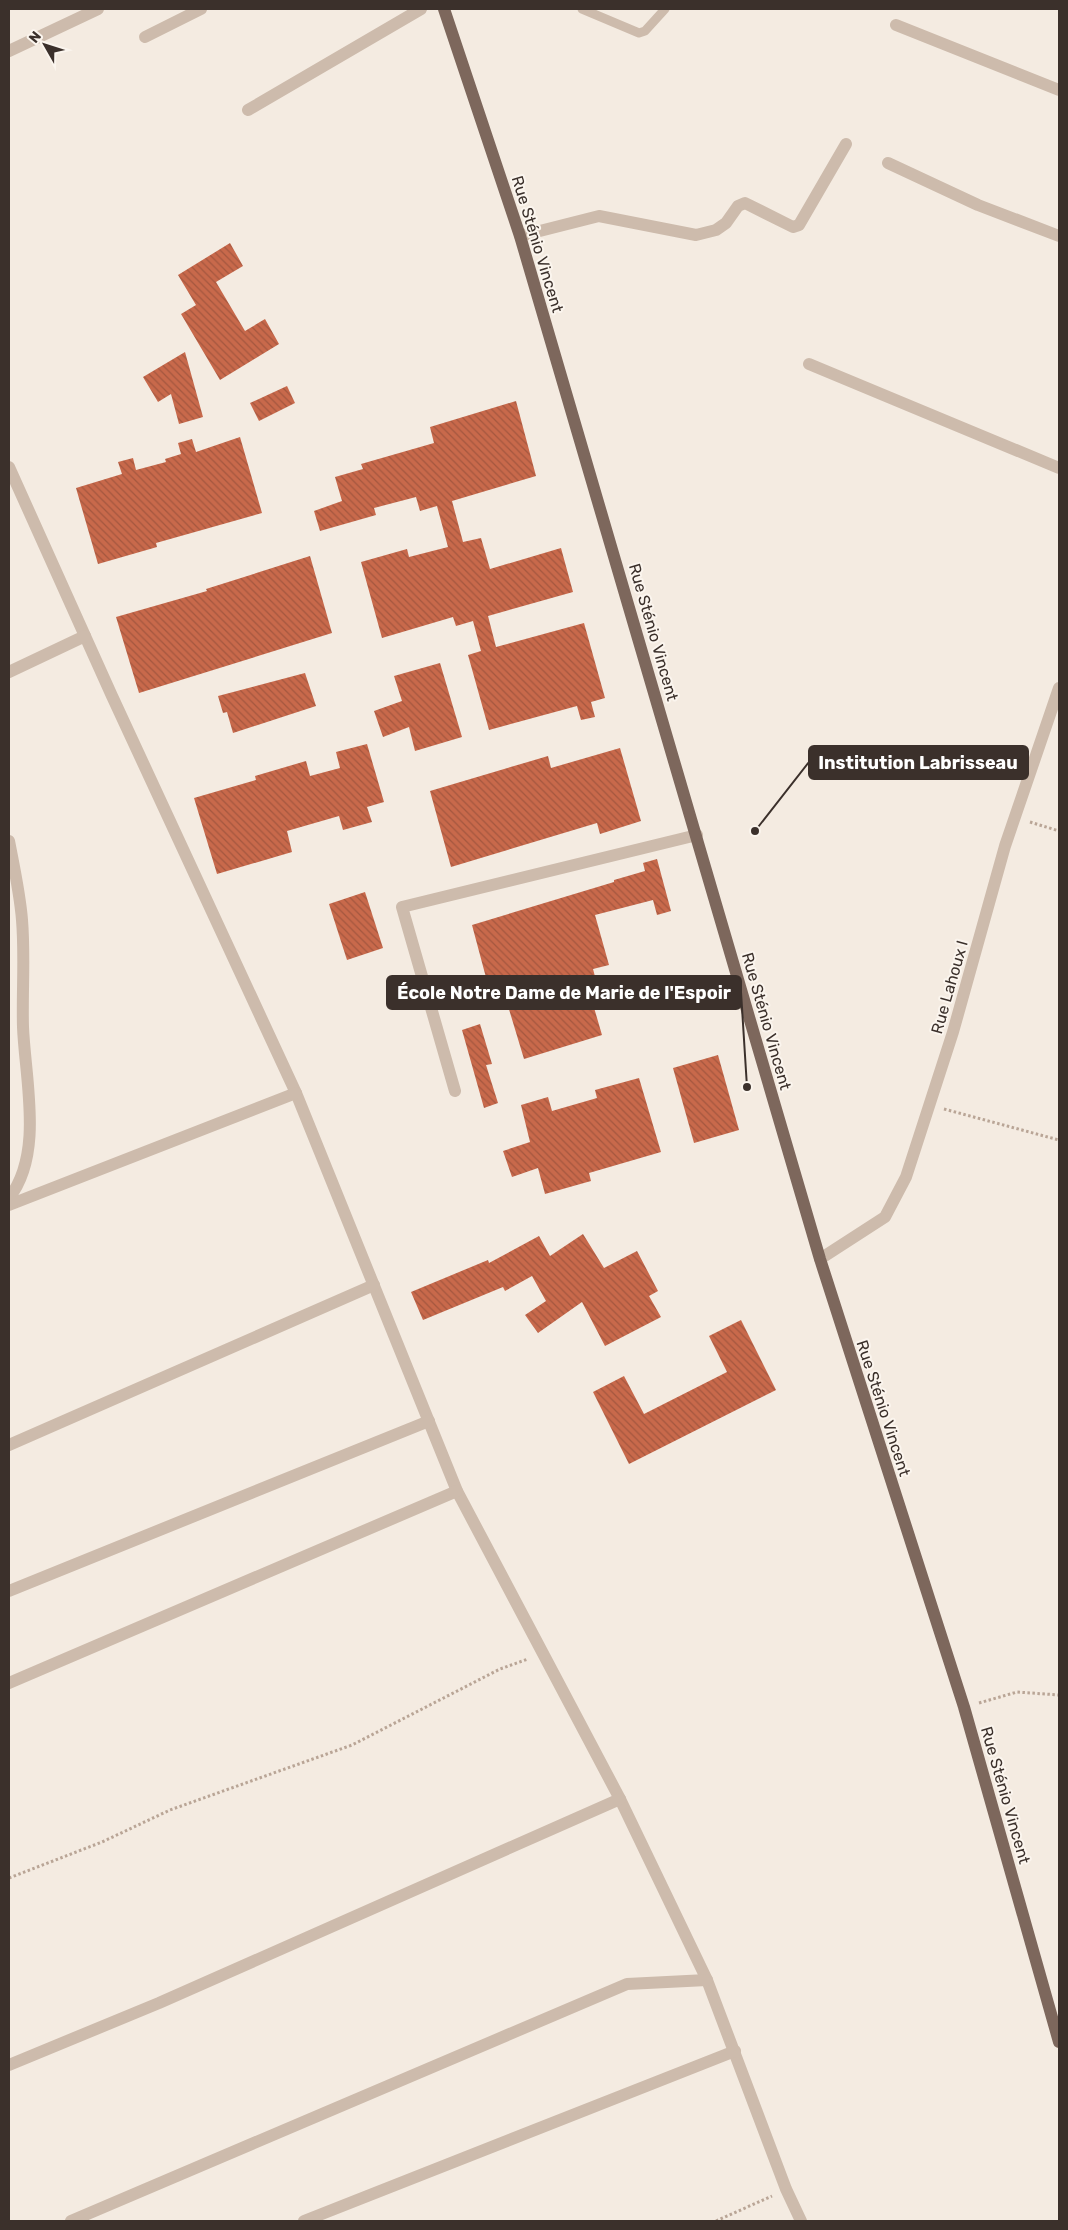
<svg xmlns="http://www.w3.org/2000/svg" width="1068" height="2230" font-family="Rubik,sans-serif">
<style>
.building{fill:url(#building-back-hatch)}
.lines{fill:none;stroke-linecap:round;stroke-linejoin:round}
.path{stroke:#b9a596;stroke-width:3;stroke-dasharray:2.5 2.5;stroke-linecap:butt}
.lane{stroke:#cdbbac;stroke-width:9}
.street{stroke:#cdbbac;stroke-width:12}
.primary{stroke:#7d675c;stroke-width:12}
.labels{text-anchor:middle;stroke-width:4;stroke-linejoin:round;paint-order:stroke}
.street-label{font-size:16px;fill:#3b302b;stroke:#fbf5ee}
.leader{fill:none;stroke:#3b302b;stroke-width:2}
.callout-dot{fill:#3b302b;stroke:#fbf5ee;stroke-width:2}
.callout{fill:#3b302b;stroke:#3b302b;stroke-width:2}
.callout-label{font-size:18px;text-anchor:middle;font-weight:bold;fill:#fff}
</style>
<defs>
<pattern id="building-back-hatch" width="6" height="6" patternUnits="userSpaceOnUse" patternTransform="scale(1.25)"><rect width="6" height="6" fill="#c8694b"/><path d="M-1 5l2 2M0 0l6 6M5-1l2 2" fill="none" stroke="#a4573f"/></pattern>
</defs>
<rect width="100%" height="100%" fill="#f4ebe1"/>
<g class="building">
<path d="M230 243 243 266 216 282 245 331 265 319 279 344 220 380 181 314 196 305 178 275Z"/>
<path d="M185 352 203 417 179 424 171 394 158 402 143 377Z"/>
<path d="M287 386 295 403 259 421 250 403Z"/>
<path d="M516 401 536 476 452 501 463 542 481 538 490 569 561 548 573 592 488 616 496 647 584 623 605 698 591 702 595 717 581 720 577 706 489 730 468 655 481 651 473 621 456 626 453 617 382 638 361 562 407 549 409 557 448 547 437 506 420 511 416 497 374 508 376 515 320 531 314 511 342 501 335 477 363 469 361 464 434 443 430 427Z"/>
<path d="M240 437 262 513 156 543 157 547 98 564 76 488 122 474 118 462 133 458 136 470 166 462 165 459 181 454 178 443 192 439 196 452Z"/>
<path d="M310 556 332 633 139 693 116 617 207 591 206 589Z"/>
<path d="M440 663 462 737 415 751 409 727 383 737 374 711 402 701 394 676Z"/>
<path d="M305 673 316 706 233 733 227 712 223 713 218 696Z"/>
<path d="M367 744 384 802 367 807 372 822 343 830 339 816 287 831 292 852 217 874 194 798 256 780 255 776 306 761 310 776 340 768 336 752Z"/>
<path d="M620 748 641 821 600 834 597 823 451 867 430 791 548 756 551 768Z"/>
<path d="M657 859 671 911 657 915 653 900 595 915 609 965 593 969 597 984 588 987 602 1035 524 1059 505 996 492 1000 472 925 614 882V880L645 871 643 863Z"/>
<path d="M365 892 383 948 347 960 329 904Z"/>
<path d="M480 1024 492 1064 486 1065 498 1103 484 1108 462 1030Z"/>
<path d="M718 1055 739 1130 694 1143 673 1068Z"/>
<path d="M639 1078 661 1152 589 1173 591 1181 545 1194 538 1168 512 1177 503 1151 530 1142 521 1105 548 1097 552 1111 597 1098 595 1090Z"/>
<path d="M583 1234 604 1268 637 1251 658 1291 649 1296 661 1317 605 1346 582 1302 538 1333 525 1315 546 1301 532 1276 505 1291 503 1287 423 1320 411 1292 488 1260 489 1263 539 1236 550 1256Z"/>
<path d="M741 1320 776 1390 629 1464 593 1392 624 1376 644 1414 727 1372 709 1336Z"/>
</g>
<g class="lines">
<g class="path">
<path d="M1030 822 1059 831"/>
<path d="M944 1109 1059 1140"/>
<path d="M979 1703 1017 1692 1059 1695"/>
<path d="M9 1878 102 1842 170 1810 352 1745 500 1669 528 1659"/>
<path d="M716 2221 772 2196"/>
</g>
<path class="lane" d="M582 9 639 33 645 31 665 9"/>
<g class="street">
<path d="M896 25 1059 90"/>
<path d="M145 37 201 9"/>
<path d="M9 51 98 9"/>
<path d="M248 110 421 9"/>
<path d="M888 163 978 205 1059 236"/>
<path d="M520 236 599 216 696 235 716 230 726 223 738 206 745 203 793 227 799 225 846 144"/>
<path d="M809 364 1059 468"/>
<path d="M9 467 112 696 296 1093 457 1491 620 1799 707 1980 786 2189 801 2221"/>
<path d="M9 672 85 636"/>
<path d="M9 841C14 867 20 894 22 920 25 956 22 992 23 1027 25 1079 44 1154 9 1198"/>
<path d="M455 1091 402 907 697 835"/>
<path d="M9 1205 296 1093"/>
<path d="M820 1259 885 1217 906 1177 953 1032 1005 846 1059 688"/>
<path d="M9 1445 374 1285"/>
<path d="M9 1591 429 1421"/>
<path d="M9 1683 457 1491"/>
<path d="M9 2065 159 2003 620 1799"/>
<path d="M71 2221 627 1984 707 1980"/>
<path d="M304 2221 735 2051"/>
</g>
<path class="primary" d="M444 9 520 236 820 1259 964 1707 1059 2042"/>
</g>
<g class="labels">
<g class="street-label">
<text transform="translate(538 244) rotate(73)" y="6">Rue Sténio Vincent</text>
<text transform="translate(654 632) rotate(74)" y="6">Rue Sténio Vincent</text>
<text transform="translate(949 987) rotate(-74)" y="6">Rue Lahoux I</text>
<text transform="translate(767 1021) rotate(74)" y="6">Rue Sténio Vincent</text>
<text transform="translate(884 1408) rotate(72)" y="6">Rue Sténio Vincent</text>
<text transform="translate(1006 1795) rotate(74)" y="6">Rue Sténio Vincent</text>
</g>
</g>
<path class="leader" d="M755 831L809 762M747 1087L741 992"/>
<g class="callout-dot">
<circle cx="755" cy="831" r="5"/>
<circle cx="747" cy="1087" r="5"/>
</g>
<g class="callout">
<rect x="809" y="746" width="219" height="33" rx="5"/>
<rect x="387" y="976" width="354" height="33" rx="5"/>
</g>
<g class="callout-label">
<text x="918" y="769">Institution Labrisseau</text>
<text x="564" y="999">École Notre Dame de Marie de l'Espoir</text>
</g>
<rect width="1068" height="2230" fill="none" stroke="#3b302b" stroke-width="20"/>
<g transform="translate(45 45) rotate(309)" stroke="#fbf5ee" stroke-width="4" paint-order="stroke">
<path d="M0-4L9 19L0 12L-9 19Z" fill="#3b302b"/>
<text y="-8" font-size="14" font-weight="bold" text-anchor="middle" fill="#3b302b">N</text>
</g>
</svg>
